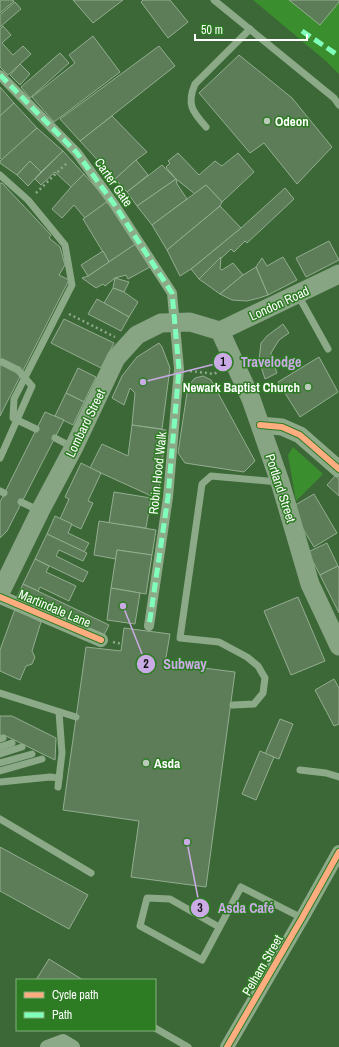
<svg xmlns="http://www.w3.org/2000/svg" width="339" height="1047" font-family="'Archivo Narrow',sans-serif">
<style>
.green{fill:#3b8e2e}
.building{fill:#5c7d58;stroke:#93ad90}
.lines{fill:none;stroke-linecap:round;stroke-linejoin:round}
.path{stroke:#8ca988;stroke-width:2.5;stroke-dasharray:2 3;stroke-linecap:butt}
.service{stroke:#8ca988;stroke-width:7}
.pedestrian{stroke:#8ca988;stroke-width:10}
.minor{stroke:#8ca988;stroke-width:14}
.tertiary{stroke:#8ca988;stroke-width:17}
.secondary{stroke:#87a483;stroke-width:19}
.service-bridge{stroke:#8ca988;stroke-width:7}
.quiet{stroke:#80ffba;stroke-width:5;stroke-dasharray:10 5;stroke-linecap:butt}
.cycleway-casing{stroke:#2d7c23;stroke-width:8}
.cycleway{stroke:#ffac80;stroke-width:6}
.poi-dot{fill:#bbcab9;stroke:#2d7c23;stroke-width:1.5}
.labels{text-anchor:middle;stroke-width:3;stroke-linejoin:round;paint-order:stroke}
.poi-label{font-size:13px;font-weight:bold;fill:#fff;stroke:#2d7c23;text-anchor:start}
.street-label{font-size:13px;fill:#fff;stroke:#2d7c23}
.leader{fill:none;stroke:#caabe5;stroke-width:1.5}
.callout-dot{fill:#caabe5;stroke:#2d7c23;stroke-width:1.5}
.mark-label{font-size:12px;text-anchor:middle;font-weight:bold;fill:#111}
.callout-label{font-size:14px;text-anchor:middle;font-weight:bold;fill:#caabe5;stroke:#2d7c23;stroke-width:3;stroke-linejoin:round;paint-order:stroke}
</style>
<rect width="100%" height="100%" fill="#3c6837"/>
<g class="green">
<path d="M253 0H339V74L327 62Z"/>
<path d="M293 447 323 474 296 501 288 455Z"/>
</g>
<g class="building">
<path d="M0 0H13L14 1 0 13Z"/>
<path d="M73 0H123L93 23Z"/>
<path d="M143 0H170L188 22 168 38 141 2Z"/>
<path d="M289 0H339V2L320 25Z"/>
<path d="M15 2 21 9 0 27V15Z"/>
<path d="M3 26 11 35 2 43 13 55 23 46 31 54 8 75 0 67V29Z"/>
<path d="M93 36 120 72 54 122 32 97 75 63 69 55Z"/>
<path d="M159 46 175 66 80 141 60 119Z"/>
<path d="M60 53 69 63 30 98 21 87Z"/>
<path d="M239 55 292 98 332 147 297 184 264 143 250 153 199 93Z"/>
<path d="M20 64 30 74 20 85 10 75Z"/>
<path d="M0 87 14 103 0 116Z"/>
<path d="M14 103 37 128 2 160 0 158V116Z"/>
<path d="M112 116 147 152 136 160 115 179 80 141Z"/>
<path d="M37 128 63 151 41 172 30 161 17 175 0 163V161Z"/>
<path d="M63 151 84 174 71 187 55 172 41 185 35 179Z"/>
<path d="M178 153 199 175 215 161 222 166 238 153 254 172 222 202 206 185 195 194 176 179 166 167 170 163 168 161Z"/>
<path d="M136 160 148 175 127 192 115 179Z"/>
<path d="M30 161 41 172 28 186 17 175Z"/>
<path d="M162 165 176 179 137 206 127 192Z"/>
<path d="M84 174 108 201 85 218 74 205 62 218 52 209 71 187Z"/>
<path d="M176 179 177 184 187 199 152 225 137 206Z"/>
<path d="M0 183H2L51 235 49 238 60 247 65 265 59 275 69 280 0 416Z"/>
<path d="M206 185 222 202 220 206 167 250 152 225Z"/>
<path d="M285 188 294 199 247 243 245 241 234 252 231 249 199 279 191 269 241 228Z"/>
<path d="M108 201 137 243 109 262 83 219Z"/>
<path d="M220 206 241 228 191 269 180 276 167 250Z"/>
<path d="M329 241 339 260 306 277 296 258Z"/>
<path d="M137 243 150 267 128 279 126 275 115 278 105 286 103 284 96 288 82 278 88 276Z"/>
<path d="M103 251 109 262 88 276 81 265Z"/>
<path d="M221 257 220 269 222 270 233 263 243 275 220 294 199 279Z"/>
<path d="M283 257 297 280 268 295 256 267 262 258 267 266Z"/>
<path d="M256 267 268 295 259 298 247 301 232 300 220 294 243 275Z"/>
<path d="M115 278 129 282 124 292 113 288Z"/>
<path d="M113 288 124 292 138 302 129 317 104 303Z"/>
<path d="M97 299 129 317 121 331 88 314Z"/>
<path d="M64 319 114 343 101 368 51 343Z"/>
<path d="M283 324 289 333 279 340 271 353 272 359 277 373 265 379 259 360 261 343 267 336Z"/>
<path d="M159 343 162 347 170 368 162 429 132 425 135 393 130 388 124 405 112 398 122 376 137 357Z"/>
<path d="M319 357 338 392 300 417 278 382Z"/>
<path d="M78 368 96 377 84 402 66 393Z"/>
<path d="M203 376 211 380 255 461 244 472 185 463 178 453 188 386 195 378Z"/>
<path d="M66 393 84 402 73 425 55 416Z"/>
<path d="M45 412 64 420 7 531 0 538V502Z"/>
<path d="M132 425 166 430 158 499 90 468 102 444 128 456Z"/>
<path d="M81 463 101 473 88 501 93 503 81 529 60 519 69 499 65 497Z"/>
<path d="M335 476 339 479V496L327 485Z"/>
<path d="M114 492 151 498 146 528 109 523Z"/>
<path d="M314 494 337 533 314 547 290 508Z"/>
<path d="M55 516 72 524 68 533 89 543 84 552 47 534Z"/>
<path d="M99 521 156 530 152 555 117 550 116 559 94 555Z"/>
<path d="M47 534 87 553 83 561 59 550 56 556 88 572 83 582 35 559Z"/>
<path d="M327 543 338 566 320 575 308 552Z"/>
<path d="M117 550 152 555 146 594 111 588Z"/>
<path d="M35 559 49 566 46 572 76 586 69 601 40 587 38 591 23 584Z"/>
<path d="M338 566 339 568V613L320 575Z"/>
<path d="M23 584 109 625 103 637 17 597Z"/>
<path d="M111 588 140 593 135 624 107 620Z"/>
<path d="M298 597 325 661 291 675 264 611Z"/>
<path d="M15 609 41 622 32 651 35 657 32 664 26 666 20 680 0 671V650Z"/>
<path d="M124 628 170 634 165 663 235 672 206 887 131 877 139 821 63 810 86 647 121 651Z"/>
<path d="M334 679 339 688V724L334 726 315 690Z"/>
<path d="M0 716H12L56 738 55 760 4 735 0 736Z"/>
<path d="M280 719 293 724 279 759 265 754Z"/>
<path d="M260 751 274 757 256 800 242 794Z"/>
<path d="M0 847 88 895 69 929 0 891Z"/>
<path d="M49 959 83 980H36Z"/>
</g>
<g class="lines">
<g class="path">
<path d="M36 193 68 162"/>
<path d="M69 314 115 337"/>
<path d="M190 371 214 374 221 370"/>
<path d="M113 642 122 644"/>
</g>
<g class="service">
<path d="M214 0 334 98 339 105"/>
<path d="M206 127C193 112 186 105 195 84L250 29"/>
<path d="M0 175 28 200 65 245 72 285 14 399 13 418 36 429"/>
<path d="M298 295 328 349"/>
<path d="M2 362 18 370"/>
<path d="M55 438 72 447"/>
<path d="M0 491 4 493"/>
<path d="M21 502 40 511"/>
<path d="M0 693 76 717"/>
<path d="M233 705 254 704 263 693 265 678 258 666 247 657 219 642 180 638 202 484 211 476 278 482"/>
<path d="M0 739 3 738"/>
<path d="M0 747 12 743"/>
<path d="M0 754 22 747"/>
<path d="M0 763 32 754"/>
<path d="M300 770 326 773 339 777"/>
<path d="M0 771 42 759"/>
<path d="M0 782 50 777 59 778"/>
<path d="M58 787 62 753 59 712"/>
<path d="M0 819 91 873"/>
<path d="M219 927 170 899 147 898 140 926 202 960 241 887 302 918"/>
<path d="M155 1028 188 1047"/>
</g>
<path class="pedestrian" d="M0 75 77 153 114 204 172 293 179 369 168 497 149 626"/>
<g class="minor">
<path d="M0 597 101 640"/>
<path d="M47 1047 63 1041 73 1047"/>
<path d="M227 1047 302 918 339 852"/>
</g>
<path class="tertiary" d="M260 425 282 427 300 435 339 469"/>
<g class="secondary">
<path d="M220 331 251 399 280 482 310 584 339 646"/>
<path d="M220 331 339 274"/>
<path d="M0 593 40 511 74 447 116 358 137 335 161 323 190 322 220 331"/>
</g>
<path class="service-bridge" d="M0 458 32 386 18 370"/>
<g class="quiet">
<path d="M302 31 339 56"/>
<path d="M0 75 77 153 114 204 172 293 179 369 168 497 149 626"/>
</g>
<defs>
<g id="cycleway">
<path d="M260 425 282 427 300 435 339 469"/>
<path d="M0 597 101 640"/>
<path d="M227 1047 302 918 339 852"/>
</g>
</defs>
<use href="#cycleway" class="cycleway-casing"/>
<use href="#cycleway" class="cycleway"/>
</g>
<g class="poi-dot">
<circle cx="267" cy="121" r="4"/>
<circle cx="308" cy="387" r="4"/>
<circle cx="146" cy="763" r="4"/>
</g>
<g class="labels">
<g class="poi-label">
<text x="275" y="126">Odeon</text>
<text x="300" y="392" text-anchor="end">Newark Baptist Church</text>
<text x="154" y="768">Asda</text>
</g>
<g class="street-label">
<text transform="translate(114 182) rotate(55)" y="5">Carter Gate</text>
<text transform="translate(279 303) rotate(-25)" y="5">London Road</text>
<text transform="translate(85 423) rotate(-64)" y="5">Lombard Street</text>
<text transform="translate(157 473) rotate(-84)" y="5">Robin Hood Walk</text>
<text transform="translate(281 488) rotate(72)" y="5">Portland Street</text>
<text transform="translate(55 608) rotate(23)" y="5">Martindale Lane</text>
<text transform="translate(262 965) rotate(-60)" y="5">Pelham Street</text>
</g>
</g>
<path class="leader" d="M143 382L223 362M123 606L146 664M187 842L200 908"/>
<g class="callout-dot">
<circle cx="143" cy="382" r="4"/>
<circle cx="123" cy="606" r="4"/>
<circle cx="187" cy="842" r="4"/>
<circle cx="223" cy="362" r="10"/>
<circle cx="146" cy="664" r="10"/>
<circle cx="200" cy="908" r="10"/>
</g>
<g class="mark-label">
<text x="223" y="366">1</text>
<text x="146" y="668">2</text>
<text x="200" y="912">3</text>
</g>
<g class="callout-label">
<text x="271" y="367">Travelodge</text>
<text x="185" y="669">Subway</text>
<text x="246" y="913">Asda Café</text>
</g>
<rect x="16" y="979" width="140" height="52" fill="#2d7c23" stroke="#81b07b"/>
<rect x="24" y="992" width="20" height="6" fill="#ffac80" stroke="#81b07b"/>
<text x="52" y="999" font-size="12" fill="#ffffff">Cycle path</text>
<rect x="24" y="1012" width="20" height="6" fill="#80ffba" stroke="#81b07b"/>
<text x="52" y="1019" font-size="12" fill="#ffffff">Path</text>
<path d="M195 34v6h112v-6" fill="none" stroke="#ffffff" stroke-width="2"/>
<text x="201" y="34" font-size="12" fill="#ffffff" stroke="#2d7c23" stroke-width="3" paint-order="stroke">50 m</text>
</svg>
